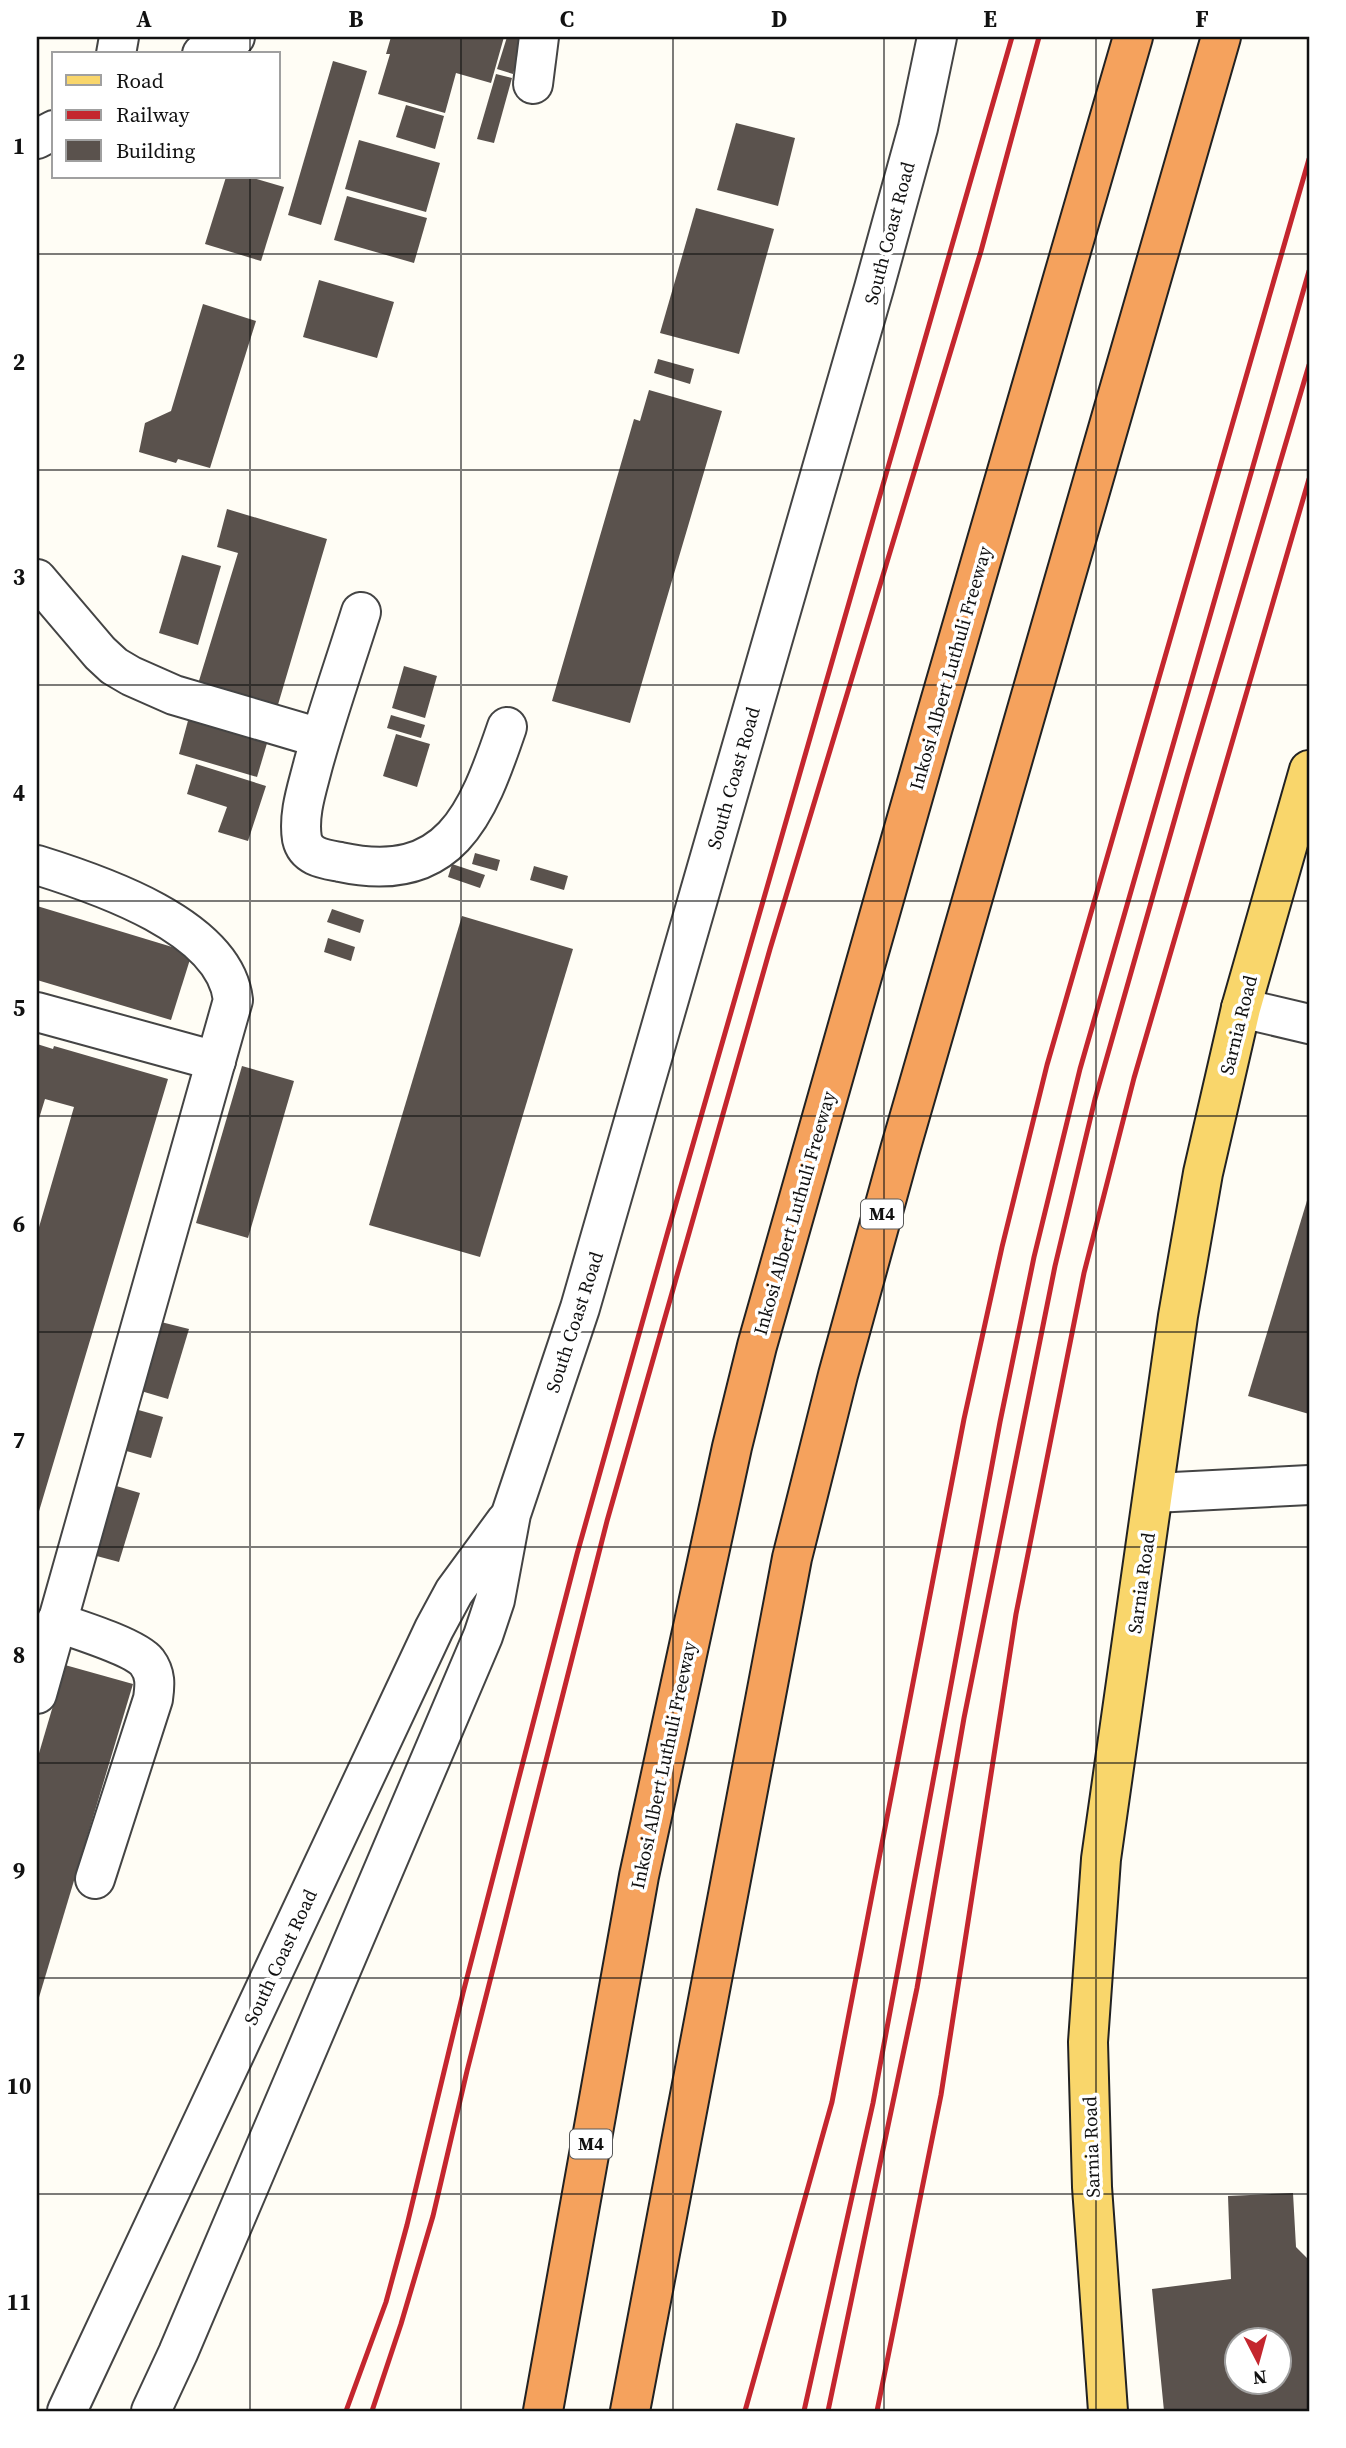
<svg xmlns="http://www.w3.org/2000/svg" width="1346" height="2448" font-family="'Source Serif 4',serif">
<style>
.building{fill:#5a524d;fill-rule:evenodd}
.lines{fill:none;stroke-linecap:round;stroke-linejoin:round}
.minor-casing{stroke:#444;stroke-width:42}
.major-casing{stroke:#222;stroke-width:42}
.highway-casing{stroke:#222;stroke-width:42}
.minor{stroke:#fff;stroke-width:38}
.major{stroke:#f9d66b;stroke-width:38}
.highway{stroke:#f5a25d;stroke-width:38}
.rail{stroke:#c4262e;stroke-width:5}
.grid{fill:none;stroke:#111;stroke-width:2;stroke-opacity:0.55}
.labels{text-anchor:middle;stroke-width:7;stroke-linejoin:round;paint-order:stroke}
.shield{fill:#fff;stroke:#585858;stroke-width:2}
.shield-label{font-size:18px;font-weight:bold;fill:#111}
.street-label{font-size:19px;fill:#111;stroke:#fff}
.neatline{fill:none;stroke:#111;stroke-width:2.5}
.grid-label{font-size:23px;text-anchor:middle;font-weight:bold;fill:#111}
</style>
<rect width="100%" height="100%" fill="#fffdf5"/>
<g class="building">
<path d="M391 37H504L491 83 456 73 445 113 378 94 390 54H386Z"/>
<path d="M507 37 523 40 513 74 497 69Z"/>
<path d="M333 61 367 71 321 225 288 215Z"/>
<path d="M496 74 512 78 494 143 477 139Z"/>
<path d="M406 105 444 116 435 149 396 137Z"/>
<path d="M736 123 795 138 778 206 717 190Z"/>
<path d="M359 140 440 163 426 212 345 189Z"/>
<path d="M226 177H250L284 187 261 261 205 244Z"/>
<path d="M347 196 427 218 414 263 334 240Z"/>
<path d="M696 208 774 229 739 354 660 333Z"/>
<path d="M319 280 394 302 377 358 303 337Z"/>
<path d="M203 304 256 321 210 468 178 459 176 463 139 452 145 423 171 411Z"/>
<path d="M658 359 694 369 690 384 654 373Z"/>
<path d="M649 390 722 411 630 723 552 701 634 419 640 421Z"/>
<path d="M227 509 327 539 277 708 198 684 238 553 217 547Z"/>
<path d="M182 555 221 566 198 645 159 633Z"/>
<path d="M404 666 437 676 425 718 392 708Z"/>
<path d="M391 715 425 725 421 738 387 728Z"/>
<path d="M189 717 268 740 257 777 179 754Z"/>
<path d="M396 734 430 744 417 787 383 776Z"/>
<path d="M196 764 266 786 248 841 218 832 227 807 187 794Z"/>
<path d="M475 853 500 860 497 871 472 864Z"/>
<path d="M452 864 485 875 480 888 448 877Z"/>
<path d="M534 866 568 876 564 890 530 880Z"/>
<path d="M37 906 192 953 171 1020 37 980Z"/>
<path d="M332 909 364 920 360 933 327 922Z"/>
<path d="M462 916 573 949 480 1257 369 1225Z"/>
<path d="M328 938 355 947 351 961 324 952Z"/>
<path d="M37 1044 53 1049 54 1046 168 1079 37 1518V1234L74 1107 45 1099 37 1125Z"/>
<path d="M242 1066 294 1081 248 1238 196 1223Z"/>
<path d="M1309 1194V1414L1248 1396Z"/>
<path d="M161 1322 189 1329 168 1399 141 1391Z"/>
<path d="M135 1409 163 1417 151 1458 123 1450Z"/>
<path d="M113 1485 140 1493 119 1562 93 1555Z"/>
<path d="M65 1665 133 1684 37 2004V1760Z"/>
<path d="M1293 2193 1296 2247 1309 2260V2411H1164L1152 2289 1231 2279 1228 2196ZM1238 2340H1280V2382H1237Z"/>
</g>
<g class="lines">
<defs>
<g id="minor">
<path d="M116 54 119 37"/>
<path d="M202 54 235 37"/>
<path d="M533 84 539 37"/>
<path d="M37 139 54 130"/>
<path d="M37 579 100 653 114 666 131 676 174 695 320 738"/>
<path d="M361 612C345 663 327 714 313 765 307 789 298 814 302 839 306 857 324 859 340 862 450 886 477 815 507 727"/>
<path d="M37 865C98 884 225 926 233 1000L37 1694"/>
<path d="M1241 1008 1309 1024"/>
<path d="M37 1012 216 1061"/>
<path d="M1154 1493 1309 1485"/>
<path d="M56 1622C76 1629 135 1647 147 1662 156 1674 155 1685 153 1699L95 1879"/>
<path d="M67 2411 434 1629 454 1592 506 1521"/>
<path d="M151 2411 178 2353 483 1636 495 1600 511 1514 580 1308 874 288 918 128 937 37"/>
</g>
<path id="major" d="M1108 2411 1092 2187 1088 2042 1101 1859 1178 1316 1203 1173 1241 1008 1309 770"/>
<g id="highway">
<path d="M543 2411 639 1876 732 1447 757 1346 932 730 1133 37"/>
<path d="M630 2411 792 1558 838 1375 900 1150 1221 37"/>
</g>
</defs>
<use href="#minor" class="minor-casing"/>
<use href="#major" class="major-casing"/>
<use href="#highway" class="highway-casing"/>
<use href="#minor" class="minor"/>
<use href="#major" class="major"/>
<use href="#highway" class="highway"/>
<g class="rail">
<path d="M346 2411 386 2302 407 2225 463 1993 577 1554 670 1224 1012 37"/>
<path d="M372 2411 401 2324 433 2216 467 2071 607 1521 770 949 981 251 1039 37"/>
<path d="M745 2411 832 2102 964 1419 1002 1247 1047 1065 1309 159"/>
<path d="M804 2411 873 2103 1000 1422 1034 1257 1080 1069 1309 271"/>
<path d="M828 2411 917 1988 964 1718 1055 1266 1095 1099 1187 776 1309 365"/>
<path d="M877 2411 941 2095 1016 1614 1084 1273 1134 1078 1309 479"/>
</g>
</g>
<path class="grid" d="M250 37V54M461 37V2411M673 37V2411M884 37V2411M1096 37V2411M250 177V2411M37 254H1309M37 470H1309M37 685H1309M37 901H1309M37 1116H1309M37 1332H1309M37 1547H1309M37 1763H1309M37 1978H1309M37 2194H1309"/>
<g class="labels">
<g class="shield">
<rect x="861" y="1199.5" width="42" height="29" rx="5"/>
<rect x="570" y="2129.5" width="42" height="29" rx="5"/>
</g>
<g class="shield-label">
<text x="882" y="1220">M4</text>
<text x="591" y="2150">M4</text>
</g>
<g class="street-label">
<text transform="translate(889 233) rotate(-75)" y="7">South Coast Road</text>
<text transform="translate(950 668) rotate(-74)" y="7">Inkosi Albert Luthuli Freeway</text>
<text transform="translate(733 778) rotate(-74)" y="7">South Coast Road</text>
<text transform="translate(1238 1025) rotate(-76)" y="7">Sarnia Road</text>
<text transform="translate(794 1213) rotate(-74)" y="7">Inkosi Albert Luthuli Freeway</text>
<text transform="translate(574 1322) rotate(-72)" y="7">South Coast Road</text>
<text transform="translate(1141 1583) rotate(-82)" y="7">Sarnia Road</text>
<text transform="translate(663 1765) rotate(-78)" y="7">Inkosi Albert Luthuli Freeway</text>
<text transform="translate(280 1957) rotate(-65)" y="7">South Coast Road</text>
<text transform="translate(1091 2147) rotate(-92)" y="7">Sarnia Road</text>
</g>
</g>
<rect width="1346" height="2448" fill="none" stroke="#ffffff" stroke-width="77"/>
<rect x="52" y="52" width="228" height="126" fill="#ffffff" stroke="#a0a0a0" stroke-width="2"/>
<rect x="66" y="75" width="35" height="10" fill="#f9d66b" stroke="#a0a0a0" stroke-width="2"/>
<text x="116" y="88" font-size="21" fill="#111111">Road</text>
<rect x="66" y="110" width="35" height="10" fill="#c4262e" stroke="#a0a0a0" stroke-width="2"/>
<text x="116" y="122" font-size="21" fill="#111111">Railway</text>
<rect x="66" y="140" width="35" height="21" fill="#5a524d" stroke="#a0a0a0" stroke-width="2"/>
<text x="116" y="158" font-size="21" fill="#111111">Building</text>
<g transform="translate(1258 2361) rotate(174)"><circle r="33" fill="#ffffff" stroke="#a0a0a0" stroke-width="2"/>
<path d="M0-5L12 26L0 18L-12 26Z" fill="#c4262e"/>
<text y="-10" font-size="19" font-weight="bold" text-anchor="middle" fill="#111111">N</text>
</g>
<rect x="38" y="38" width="1270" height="2372" class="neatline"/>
<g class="grid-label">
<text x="144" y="27">A</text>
<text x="356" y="27">B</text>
<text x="567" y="27">C</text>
<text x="779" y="27">D</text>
<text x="990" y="27">E</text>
<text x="1202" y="27">F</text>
<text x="19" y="154">1</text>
<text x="19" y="370">2</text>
<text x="19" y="585">3</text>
<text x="19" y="801">4</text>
<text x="19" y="1016">5</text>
<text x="19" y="1232">6</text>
<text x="19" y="1448">7</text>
<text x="19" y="1663">8</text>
<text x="19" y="1879">9</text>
<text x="19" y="2094">10</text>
<text x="19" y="2310">11</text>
</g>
</svg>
